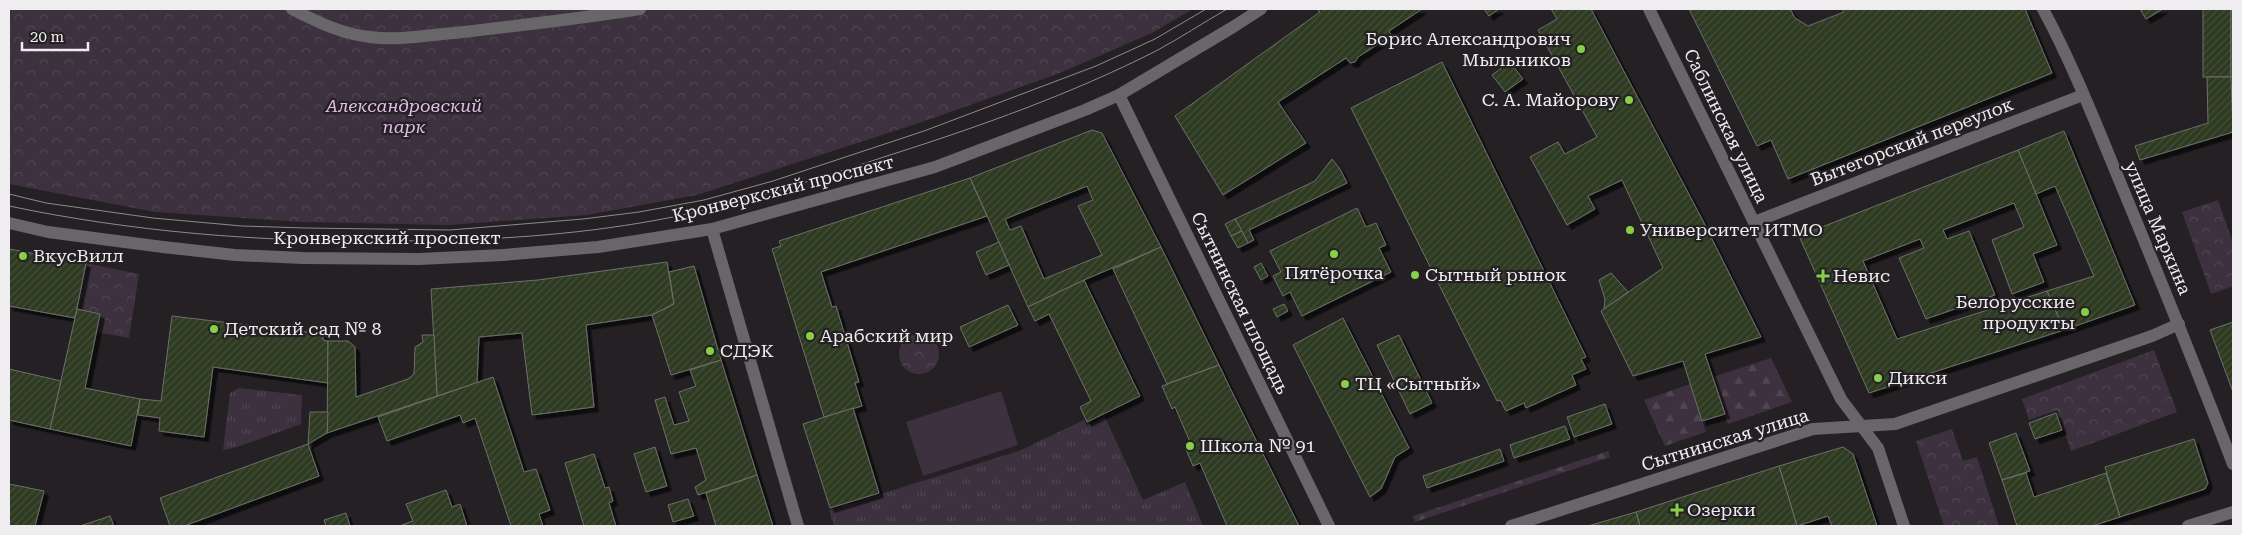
<svg xmlns="http://www.w3.org/2000/svg" width="2242" height="535" font-family="'Roboto Serif',serif">
<style>
.grass{fill:url(#grass-tufts)}
.forest{fill:url(#forest-firs)}
.park{fill:url(#park-crowns)}
.pitch{fill:#3d313f}
.building{fill:url(#building-hatch);stroke:#6d706a;fill-rule:evenodd;filter:url(#shadow)}
.lines{fill:none;stroke-linecap:round;stroke-linejoin:round}
.minor{stroke:#686668;stroke-width:12}
.tertiary{stroke:#686668;stroke-width:12}
.tram{stroke:#8e8a8e;stroke-width:1}
.poi-dot{fill:#88cf49;stroke:#242024;stroke-width:2}
.labels{text-anchor:middle;stroke-width:4.5;stroke-linejoin:round;paint-order:stroke}
.poi-label{font-size:18px;fill:#f0edf0;stroke:#242024;text-anchor:start}
.park-label{font-size:18px;font-style:italic;fill:#e2bbe9;stroke:#242024}
.street-label{font-size:18px;fill:#f0edf0;stroke:#242024}
</style>
<defs>
<pattern id="grass-tufts" width="24" height="20" patternUnits="userSpaceOnUse" patternTransform="scale(1.25)"><rect width="24" height="20" fill="#3d313f"/><path d="M3 7l-1-3M5 7V3M7 7l1-3M15 17l-1-3M17 17v-4M19 17l1-3" fill="none" stroke="#504552"/></pattern>
<pattern id="forest-firs" width="22" height="20" patternUnits="userSpaceOnUse" patternTransform="scale(1.25)"><rect width="22" height="20" fill="#3d313f"/><path d="M5 1l3.5 6h-7zM16 11l3.5 6h-7z" fill="#504552"/></pattern>
<pattern id="park-crowns" width="20" height="18" patternUnits="userSpaceOnUse" patternTransform="scale(1.25)"><rect width="20" height="18" fill="#3d313f"/><path d="M2 6a3 3 0 1 1 6 0M12 15a3 3 0 1 1 6 0" fill="none" stroke="#504552"/></pattern>
<pattern id="building-hatch" width="6" height="6" patternUnits="userSpaceOnUse" patternTransform="scale(1.25)"><rect width="6" height="6" fill="#2d3b22"/><path d="M-1 1l2-2M0 6l6-6M5 7l2-2" fill="none" stroke="#424e38"/></pattern>
<filter id="shadow"><feDropShadow dx="4.5" dy="4.5" stdDeviation="0" flood-color="#0009"/></filter>
</defs>
<rect width="100%" height="100%" fill="#242024"/>
<g class="grass">
<path d="M239 388 302 395 301 424 237 447 223 450 230 393Z"/>
<path d="M1105 417 1143 500 1185 482 1203 526H834L829 510 1019 451 1084 420 1087 426Z"/>
</g>
<g class="forest">
<path d="M1771 358 1792 402 1728 424 1713 377Z"/>
<path d="M1690 384 1706 432 1665 446 1644 400Z"/>
<path d="M1608 451 1610 457 1415 522 1413 516Z"/>
</g>
<g class="park">
<path d="M9 9H1193L1152 33 1060 73 922 122 697 195 587 215 449 225 303 222 155 212 9 184Z"/>
<path d="M2218 200 2233 243V286L2211 294 2182 212Z"/>
<path d="M86 263 139 274 129 338 96 332 100 314 77 309Z"/>
<circle cx="919" cy="354" r="20"/>
<path d="M2154 350 2177 412 2071 451 2057 410 2029 420 2022 399Z"/>
<path d="M1952 429 1963 461 1977 457 1999 526H1944L1916 441Z"/>
</g>
<path class="pitch" d="M1001 391 1018 445 923 476 906 422Z"/>
<g class="building">
<path d="M1317 9H1422L1389 31 1391 35 1388 41H1383L1358 57 1355 62 1350 63 1346 58 1278 102 1306 143 1223 195 1175 116 1320 12Z"/>
<path d="M1484 9H1499L1489 16Z"/>
<path d="M1551 9H1591L1702 219 1761 337 1705 354 1725 414 1702 421 1683 361 1633 376 1601 311 1663 268 1622 180 1588 196 1595 209 1567 225 1530 157 1558 142 1565 154 1597 137 1538 30 1557 19Z"/>
<path d="M1689 9H1790L1795 18 1808 26 1844 12 1842 9H2025L2052 73 1788 179 1771 140 1757 146Z"/>
<path d="M2140 9H2163L2146 19Z"/>
<rect x="2203" y="9" width="28" height="68"/>
<path d="M2231 9H2233V76L2231 77Z"/>
<path d="M1442 62 1586 357 1581 359 1586 369 1572 375 1576 385 1526 408 1524 403 1506 411 1500 400 1497 401 1351 108Z"/>
<path d="M1510 62 1523 79 1505 92 1492 75Z"/>
<path d="M2207 77H2231L2233 132 2140 160 2135 146 2208 123Z"/>
<path d="M1092 130 1102 133 1161 247 1084 280 1028 307 970 178ZM1087 186 1093 200 1078 206 1102 255 1044 279 1021 226 1010 230 1005 219Z"/>
<path d="M2064 131 2135 305 2064 330 2047 291 2094 276 2055 186 2036 194 2018 150Z"/>
<path d="M2018 150 2057 245 2033 254 2044 282 2012 294 1992 240 2024 227 2014 203 1943 230 1947 239 1969 231 1995 295 1926 319 1899 258 1924 248 1920 239 1863 261 1897 339 2047 291 2064 330 1869 393 1799 236Z"/>
<path d="M1332 159 1340 169 1347 183 1249 230 1254 240 1248 243 1235 219 1315 181Z"/>
<path d="M970 178 987 216 821 272 832 307 836 306 859 382 855 383 862 406 824 417 772 249 781 246 779 241Z"/>
<path d="M1357 208 1366 227 1376 223 1386 245 1379 248 1391 272 1302 316 1290 292 1283 296 1273 276 1281 272 1270 251Z"/>
<path d="M1235 219 1242 231 1231 236 1225 224Z"/>
<path d="M1242 231 1248 243 1238 248 1231 236Z"/>
<path d="M999 242 1009 265 986 275 976 252Z"/>
<path d="M1161 247 1219 365 1167 384 1113 269Z"/>
<path d="M9 249 86 263 75 318 9 306Z"/>
<path d="M667 262 674 304 652 315 586 325 594 407 532 415 522 333 479 337 477 383 437 396 431 289 538 280Z"/>
<path d="M1261 263 1268 276 1261 280 1254 267Z"/>
<path d="M694 266 721 360 671 375 652 315 674 304 669 272Z"/>
<path d="M1611 273 1628 292 1604 309 1605 299 1599 280Z"/>
<path d="M1084 280 1140 396 1087 422 1080 407 1091 401 1049 314 1035 321 1028 307Z"/>
<path d="M1284 304 1288 311 1277 317 1273 309Z"/>
<path d="M1008 305 1018 325 969 347 960 327Z"/>
<path d="M77 309 100 314 85 388 140 399 131 446 50 429Z"/>
<path d="M172 316 323 334V340L328 341V383L213 367 204 437 159 431 160 418 138 415 140 399 161 401Z"/>
<path d="M1343 318 1409 448 1395 457 1381 489 1370 497 1293 345Z"/>
<path d="M2233 322V392L2210 330Z"/>
<path d="M422 335H434L437 396 327 433 328 341H348L355 347 356 397 408 379 414 374 415 347 423 342Z"/>
<path d="M1399 335 1432 403 1410 414 1377 345Z"/>
<path d="M721 360 757 475 698 495 695 487 706 480 696 448 671 454 655 400 665 397 674 425 689 421 679 392 696 386 690 370Z"/>
<path d="M1219 365 1231 390 1299 526H1227L1200 463 1193 466 1185 447 1191 444 1175 407 1172 409 1162 386Z"/>
<path d="M9 369 61 381 50 429 9 420Z"/>
<path d="M493 377 524 472 536 469 550 510 539 514 543 526H511L475 418 463 423 460 415 387 441 378 417Z"/>
<path d="M1605 404 1612 424 1574 437 1567 417Z"/>
<path d="M853 408 879 493 830 508 803 424Z"/>
<path d="M310 412H328L327 433 308 444Z"/>
<path d="M2056 413 2062 430 2035 439 2029 423Z"/>
<path d="M1565 426 1570 439 1514 458 1510 445Z"/>
<path d="M2016 433 2030 471 2002 480 1989 443Z"/>
<path d="M2194 439 2208 483 2205 489 2120 517 2105 467Z"/>
<path d="M308 444 319 476 184 526H170L160 498Z"/>
<path d="M655 447 667 486 646 492 634 454Z"/>
<path d="M1843 447 1853 454 1877 526H1832L1828 516 1797 526 1779 466Z"/>
<path d="M1500 449 1504 461 1427 488 1423 476Z"/>
<path d="M594 454 605 488 609 487 613 501 609 503 616 526H584L565 463Z"/>
<path d="M1779 466 1797 526H1640L1636 512Z"/>
<path d="M2026 473 2034 497 2106 473 2120 517 2092 526H2017L2002 480Z"/>
<path d="M757 475 773 526H716L706 493Z"/>
<path d="M9 484 44 491 35 526H9Z"/>
<path d="M446 490 452 507 460 504 467 526H399L413 521 406 504Z"/>
<path d="M688 499 694 516 673 522 668 505Z"/>
<path d="M1636 512 1640 526H1588Z"/>
<path d="M346 513 350 526H326L324 520Z"/>
<path d="M110 516 114 526H80Z"/>
</g>
<g class="lines">
<g class="minor">
<path d="M292 9C317 22 342 34 370 37 396 41 429 35 454 33 516 26 578 19 640 9"/>
<path d="M1649 9 1841 399 1878 448 1904 526"/>
<path d="M2043 9C2073 65 2096 124 2120 182 2159 276 2197 370 2233 464"/>
<path d="M1119 95 1329 526"/>
<path d="M1754 222 2083 95"/>
<path d="M1511 526 1813 429 1895 424 2152 336 2179 324"/>
</g>
<g class="tertiary">
<path d="M9 223 48 232 163 247 235 255 303 258 419 259 503 255 598 247 712 229 935 167 1085 110 1119 95 1233 27 1261 9"/>
<path d="M712 229 798 526"/>
<path d="M2188 526 2233 512"/>
</g>
<g class="tram">
<path d="M9 194 46 203 153 218 242 226 306 228 450 230 583 219 639 212 704 200 773 181 924 131 1096 66 1155 39 1206 9"/>
<path d="M9 206C133 232 260 242 387 241 472 241 556 237 640 223 726 209 808 182 890 155 981 126 1071 94 1156 51 1180 38 1203 23 1227 9"/>
</g>
</g>
<g class="poi-dot">
<circle cx="1581" cy="49" r="5"/>
<circle cx="1629" cy="100" r="5"/>
<circle cx="1630" cy="230" r="5"/>
<circle cx="1334" cy="254" r="5"/>
<circle cx="23" cy="256" r="5"/>
<circle cx="1415" cy="275" r="5"/>
<path d="M1820.5 268.5h5v5h5v5h-5v5h-5v-5h-5v-5h5z"/>
<circle cx="2085" cy="312" r="5"/>
<circle cx="214" cy="329" r="5"/>
<circle cx="810" cy="336" r="5"/>
<circle cx="710" cy="351" r="5"/>
<circle cx="1878" cy="378" r="5"/>
<circle cx="1345" cy="384" r="5"/>
<circle cx="1190" cy="446" r="5"/>
<path d="M1674.5 502.5h5v5h5v5h-5v5h-5v-5h-5v-5h5z"/>
</g>
<g class="labels">
<g class="poi-label">
<text x="1571" y="45" text-anchor="end">Борис Александрович<tspan x="1571" dy="21">Мыльников</tspan></text>
<text x="1619" y="106" text-anchor="end">С. А. Майорову</text>
<text x="1640" y="236">Университет ИТМО</text>
<text x="33" y="262">ВкусВилл</text>
<text x="1334" y="279" text-anchor="middle">Пятёрочка</text>
<text x="1425" y="281">Сытный рынок</text>
<text x="1833" y="282">Невис</text>
<text x="2075" y="308" text-anchor="end">Белорусские<tspan x="2075" dy="21">продукты</tspan></text>
<text x="224" y="335">Детский сад № 8</text>
<text x="820" y="342">Арабский мир</text>
<text x="720" y="357">СДЭК</text>
<text x="1888" y="384">Дикси</text>
<text x="1355" y="390">ТЦ «Сытный»</text>
<text x="1200" y="452">Школа № 91</text>
<text x="1687" y="516">Озерки</text>
</g>
<g class="park-label">
<text x="404" y="112">Александровский<tspan x="404" dy="21">парк</tspan></text>
</g>
<g class="street-label">
<text transform="translate(1726 126) rotate(64)" y="6">Саблинская улица</text>
<text transform="translate(1912 142) rotate(-21)" y="6">Вытегорский переулок</text>
<text transform="translate(783 189) rotate(-14)" y="6">Кронверкский проспект</text>
<text transform="translate(2158 228) rotate(67)" y="6">улица Маркина</text>
<text x="387" y="244">Кронверкский проспект</text>
<text transform="translate(1240 303) rotate(64)" y="6">Сытнинская площадь</text>
<text transform="translate(1725 440) rotate(-17)" y="6">Сытнинская улица</text>
</g>
</g>
<rect width="2242" height="535" fill="none" stroke="#f0edf0" stroke-width="20"/>
<path d="M22 42v8h66v-8" fill="none" stroke="#f0edf0" stroke-width="2.5"/>
<text x="30" y="42" font-size="15" fill="#f0edf0" stroke="#242024" stroke-width="4" paint-order="stroke">20 m</text>
</svg>
